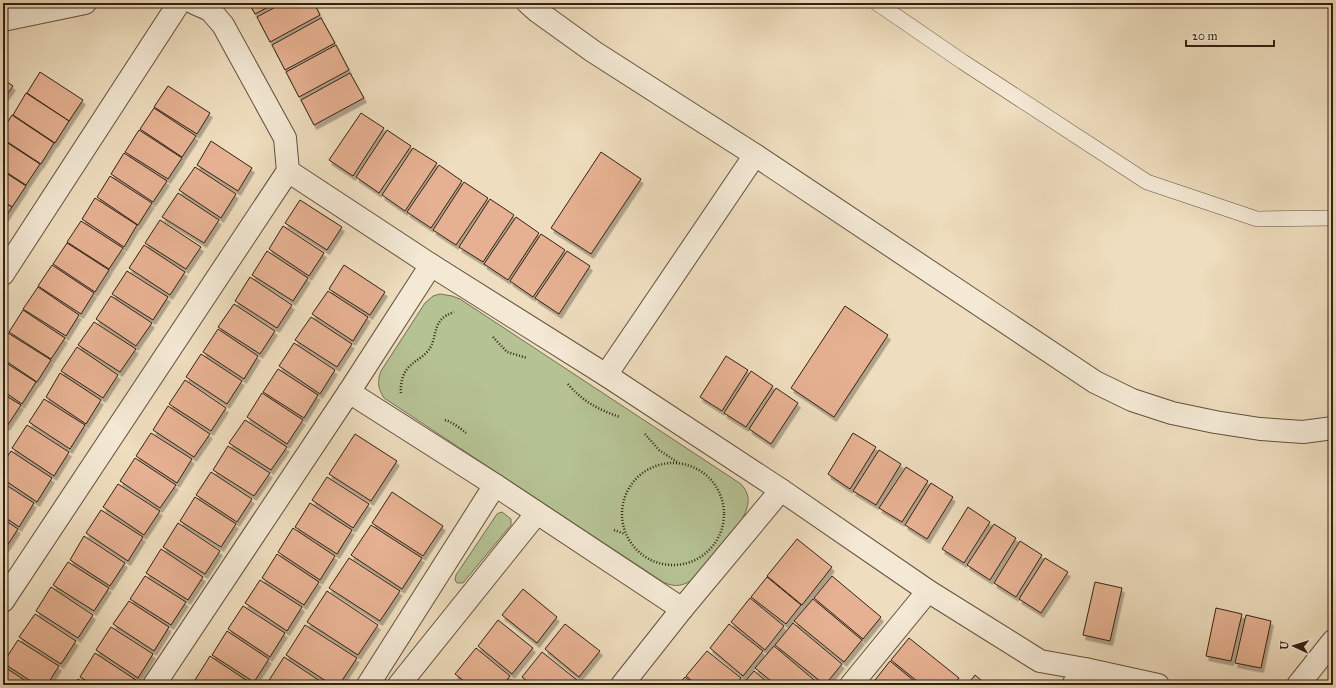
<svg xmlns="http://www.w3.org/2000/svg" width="1336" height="688" font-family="'IM FELL Great Primer',serif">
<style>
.green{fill:#b5c294;stroke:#747253}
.building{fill:#e6b192;stroke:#342112;filter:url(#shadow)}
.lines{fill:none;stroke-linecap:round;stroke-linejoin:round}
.service-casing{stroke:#62503d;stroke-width:16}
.minor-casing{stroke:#62503d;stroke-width:24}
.path{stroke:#342112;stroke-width:2.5;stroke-dasharray:1 2;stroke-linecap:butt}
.service{stroke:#f4e9d5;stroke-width:15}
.minor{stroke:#f4e9d5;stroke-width:22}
</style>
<defs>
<filter id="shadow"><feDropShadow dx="2.5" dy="4.5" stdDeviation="0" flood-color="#0004"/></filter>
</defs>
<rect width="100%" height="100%" fill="#eeddbe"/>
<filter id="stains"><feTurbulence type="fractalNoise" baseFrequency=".005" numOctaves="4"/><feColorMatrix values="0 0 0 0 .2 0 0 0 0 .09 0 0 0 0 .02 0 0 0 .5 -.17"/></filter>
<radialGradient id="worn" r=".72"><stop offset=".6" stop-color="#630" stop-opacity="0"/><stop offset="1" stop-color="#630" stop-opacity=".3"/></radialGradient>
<g class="green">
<path d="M440 294 452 296 460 299 741 484C753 498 748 508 740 523L695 578C684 586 675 588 663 582L384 398C378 389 377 381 381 371L425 303 433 296Z"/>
<path d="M502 512 511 519V525L463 583H457L455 580 456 575 497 514 499 513Z"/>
</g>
<g class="building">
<path d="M249 3H276L255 14Z"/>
<path d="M283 3H314L320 15 270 42 257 17Z"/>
<path d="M321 18 335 43 285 70 272 45Z"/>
<path d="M336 45 349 70 299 97 286 72Z"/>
<path d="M40 72 83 100 69 121 27 93Z"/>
<path d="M350 73 364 98 314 125 301 100Z"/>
<path d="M3 79 13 86 3 100Z"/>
<path d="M168 86 210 113 197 134 154 107Z"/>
<path d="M26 93 69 121 55 143 13 115Z"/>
<path d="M154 108 196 136 182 157 140 129Z"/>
<path d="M361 113 384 128 353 176 329 160Z"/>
<path d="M12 115 54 143 41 164 3 139V129Z"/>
<path d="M139 130 182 158 168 179 125 152Z"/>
<path d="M387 130 411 146 379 193 356 177Z"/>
<path d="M3 140 40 164 26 185 3 170Z"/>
<path d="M211 141 252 168 238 191 197 165Z"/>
<path d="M413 148 437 163 405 211 382 195Z"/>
<path d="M601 152 641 179 591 254 551 228Z"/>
<path d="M124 153 167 181 153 202 111 174Z"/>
<path d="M439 165 462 181 431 228 407 212Z"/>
<path d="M195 167 236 194 221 218 179 190Z"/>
<path d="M3 171 26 186 12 207 3 201Z"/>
<path d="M110 176 152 203 138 225 97 197Z"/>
<path d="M464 182 488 198 456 245 433 230Z"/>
<path d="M178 193 219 220 204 243 162 217Z"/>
<path d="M95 198 137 225 124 247 82 219Z"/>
<path d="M490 199 514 215 483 262 459 247Z"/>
<path d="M300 200 342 227 327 250 285 223Z"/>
<path d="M3 202 12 207 3 221Z"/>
<path d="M516 217 539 233 508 280 484 264Z"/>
<path d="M160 220 201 247 186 269 145 243Z"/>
<path d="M81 221 123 248 109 269 67 242Z"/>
<path d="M283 226 324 253 309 276 269 249Z"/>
<path d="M541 234 565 250 533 297 510 281Z"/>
<path d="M67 243 109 270 95 292 53 264Z"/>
<path d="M144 245 185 272 170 295 129 268Z"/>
<path d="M267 251 308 278 293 301 252 275Z"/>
<path d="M567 251 590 266 559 314 535 298Z"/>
<path d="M52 265 94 293 81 314 38 286Z"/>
<path d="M344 265 385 292 370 315 329 289Z"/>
<path d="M127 271 168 297 153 320 112 294Z"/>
<path d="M250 277 292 305 277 328 235 301Z"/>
<path d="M38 287 79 315 66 336 23 309Z"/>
<path d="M328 291 368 317 353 341 312 314Z"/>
<path d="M111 296 152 323 136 346 96 319Z"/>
<path d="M234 304 275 331 260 354 218 327Z"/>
<path d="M845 306 888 335 834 417 791 388Z"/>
<path d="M23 310 65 338 51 359 9 332Z"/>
<path d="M311 317 352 344 337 367 295 340Z"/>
<path d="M94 322 136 349 120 372 78 345Z"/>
<path d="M218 329 258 356 244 379 203 352Z"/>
<path d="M8 333 51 360 37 382 3 359V341Z"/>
<path d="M294 343 335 370 320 394 279 366Z"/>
<path d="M77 347 118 375 103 398 61 371Z"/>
<path d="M201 354 242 381 227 404 186 377Z"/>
<path d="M726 356 748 370 722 411 700 397Z"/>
<path d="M3 361 36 382 22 404 3 391Z"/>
<path d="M278 369 318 395 304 418 263 392Z"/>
<path d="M751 371 773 386 746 427 724 413Z"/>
<path d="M60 373 101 400 86 424 46 397Z"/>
<path d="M185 380 226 408 211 431 169 404Z"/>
<path d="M776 388 798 403 771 444 749 429Z"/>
<path d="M262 393 303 420 287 444 247 417Z"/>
<path d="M3 394 21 405 7 426 3 423Z"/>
<path d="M44 399 85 425 70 449 29 422Z"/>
<path d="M168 406 210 434 194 457 153 430Z"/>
<path d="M245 420 287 447 271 470 229 443Z"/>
<path d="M27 425 69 452 54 476 12 448Z"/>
<path d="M151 433 192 459 177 483 136 456Z"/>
<path d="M853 433 876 447 850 489 828 474Z"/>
<path d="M355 434 397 461 371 501 329 474Z"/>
<path d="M228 446 270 473 254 496 213 470Z"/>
<path d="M879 450 901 464 876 505 853 491Z"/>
<path d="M11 451 52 478 37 502 3 479V463Z"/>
<path d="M135 458 176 485 160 508 120 481Z"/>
<path d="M906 467 928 481 902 522 879 508Z"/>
<path d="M211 472 252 499 237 522 196 495Z"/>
<path d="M327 477 369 504 353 528 312 500Z"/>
<path d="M3 483 34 503 19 527 3 516Z"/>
<path d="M931 483 953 497 927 539 905 525Z"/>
<path d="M118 484 160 511 144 535 103 507Z"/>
<path d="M392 492 443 526 423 556 372 523Z"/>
<path d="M195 497 236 524 221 547 180 521Z"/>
<path d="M310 503 352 530 337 554 295 527Z"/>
<path d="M968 507 990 522 964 563 942 549Z"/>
<path d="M101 510 143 537 128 561 86 533Z"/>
<path d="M1330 515H1333V529Z"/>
<path d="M3 519 18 529 3 552Z"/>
<path d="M178 523 220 551 205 574 163 547Z"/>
<path d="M994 524 1016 538 990 580 967 565Z"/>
<path d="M371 525 422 558 402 589 351 555Z"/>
<path d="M293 528 335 556 320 580 278 552Z"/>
<path d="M84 536 125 563 110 586 70 560Z"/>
<path d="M797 539 832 567 802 605 767 576Z"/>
<path d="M1020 541 1042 555 1016 597 994 583Z"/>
<path d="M161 549 203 577 188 600 146 573Z"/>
<path d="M277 554 319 582 304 605 262 578Z"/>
<path d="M349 558 400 591 380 621 329 588Z"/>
<path d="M1045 558 1068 572 1041 613 1019 599Z"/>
<path d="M68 562 109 588 94 611 53 585Z"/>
<path d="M145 576 186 602 171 625 130 599Z"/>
<path d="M832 576 881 617 863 639 814 598Z"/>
<path d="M767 577 801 605 786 624 751 597Z"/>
<path d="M260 580 302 607 287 631 245 603Z"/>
<path d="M1095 582 1122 588 1110 641 1083 635Z"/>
<path d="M51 587 93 615 78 638 36 611Z"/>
<path d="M523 589 557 617 537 643 502 615Z"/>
<path d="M327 591 378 625 358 655 307 622Z"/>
<path d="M750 598 784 626 765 650 731 622Z"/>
<path d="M813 599 862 640 844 662 794 621Z"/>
<path d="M129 601 169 627 154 651 113 624Z"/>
<path d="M243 606 285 633 270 657 228 629Z"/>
<path d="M1216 608 1242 614 1231 661 1206 656Z"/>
<path d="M35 614 76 641 61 664 19 637Z"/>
<path d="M1246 615 1271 621 1261 668 1235 663Z"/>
<path d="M498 620 533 648 512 674 478 646Z"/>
<path d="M793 623 842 664 825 685 775 645Z"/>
<path d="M565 624 600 651 579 677 545 649Z"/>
<path d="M729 624 763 651 743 676 710 648Z"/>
<path d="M305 625 357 658 339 685H332L286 655Z"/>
<path d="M111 627 153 654 138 678 96 650Z"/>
<path d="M227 631 269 659 254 682 212 655Z"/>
<path d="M909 638 959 678 953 685H922L891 660Z"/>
<path d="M18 640 59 666 47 685H37L3 663Z"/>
<path d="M774 646 820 685H776L755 668Z"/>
<path d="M476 648 510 676 503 685H469L455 674Z"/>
<path d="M707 651 741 678 736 685H697L686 676Z"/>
<path d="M542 652 577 680 573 685H532L522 677Z"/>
<path d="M95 653 136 680 133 685H93L80 677Z"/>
<path d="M210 656 252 684V685H202L195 680Z"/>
<path d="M284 657 326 685H266Z"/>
<path d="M890 661 919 685H874L872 684Z"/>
<path d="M3 666 32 685H3Z"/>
<path d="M754 671 771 685H742Z"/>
<path d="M975 675 987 685H967Z"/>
<path d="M685 677 695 685H678Z"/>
<path d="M78 679 87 685H75Z"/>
</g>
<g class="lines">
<defs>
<path id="service" d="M877 3 963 62 1147 182 1257 219 1333 218"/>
<g id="minor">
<path d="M194 3 210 10 223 25 285 138 288 171 431 265 606 375 781 490 928 591 1040 661 1085 669 1158 685"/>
<path d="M528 3 537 11 594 52 755 155 1095 382 1132 400 1172 413 1215 422 1260 429 1303 432 1333 428"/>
<path d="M3 20 85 3"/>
<path d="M3 274 179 3"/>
<path d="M606 375 755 155"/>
<path d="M349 392 495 485 682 609"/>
<path d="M3 601 288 171"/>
<path d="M154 685 349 392 431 265"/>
<path d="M368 685 495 485"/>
<path d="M399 685 537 513"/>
<path d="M622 685 682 609 781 490"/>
<path d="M851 685 928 591"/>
<path d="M1073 685 1085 669"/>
<path d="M1298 685 1333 641"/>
</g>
</defs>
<use href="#service" class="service-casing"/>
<use href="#minor" class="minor-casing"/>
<g class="path">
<path d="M493 337 507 352 527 358"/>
<path d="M568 384C582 401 599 410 620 417"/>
<path d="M401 393C400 384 403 371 411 365 416 360 423 357 428 351 439 337 430 320 454 312"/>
<path d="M445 420C452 422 460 428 466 433"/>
<path d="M645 434 659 450 677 462"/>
<circle cx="673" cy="514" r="51"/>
<path d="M614 530 625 534"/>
</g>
<use href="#service" class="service"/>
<use href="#minor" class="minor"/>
</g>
<rect width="1336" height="688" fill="none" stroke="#eeddbe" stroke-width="16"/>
<rect x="4" y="4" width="1328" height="680" fill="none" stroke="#342112" stroke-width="2"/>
<rect x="8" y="8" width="1320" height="672" fill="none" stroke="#342112"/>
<g transform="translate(1294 646) rotate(274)" stroke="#f4e9d5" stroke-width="3" paint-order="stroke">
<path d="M0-3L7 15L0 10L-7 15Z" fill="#342112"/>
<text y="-6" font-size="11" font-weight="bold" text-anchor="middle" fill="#342112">U</text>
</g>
<path d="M1186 40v6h88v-6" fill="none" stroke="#342112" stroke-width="2"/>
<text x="1192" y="40" font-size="12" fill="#342112" stroke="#f4e9d5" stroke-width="3" paint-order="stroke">20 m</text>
<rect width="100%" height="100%" filter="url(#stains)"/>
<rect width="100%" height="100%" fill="url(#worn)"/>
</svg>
